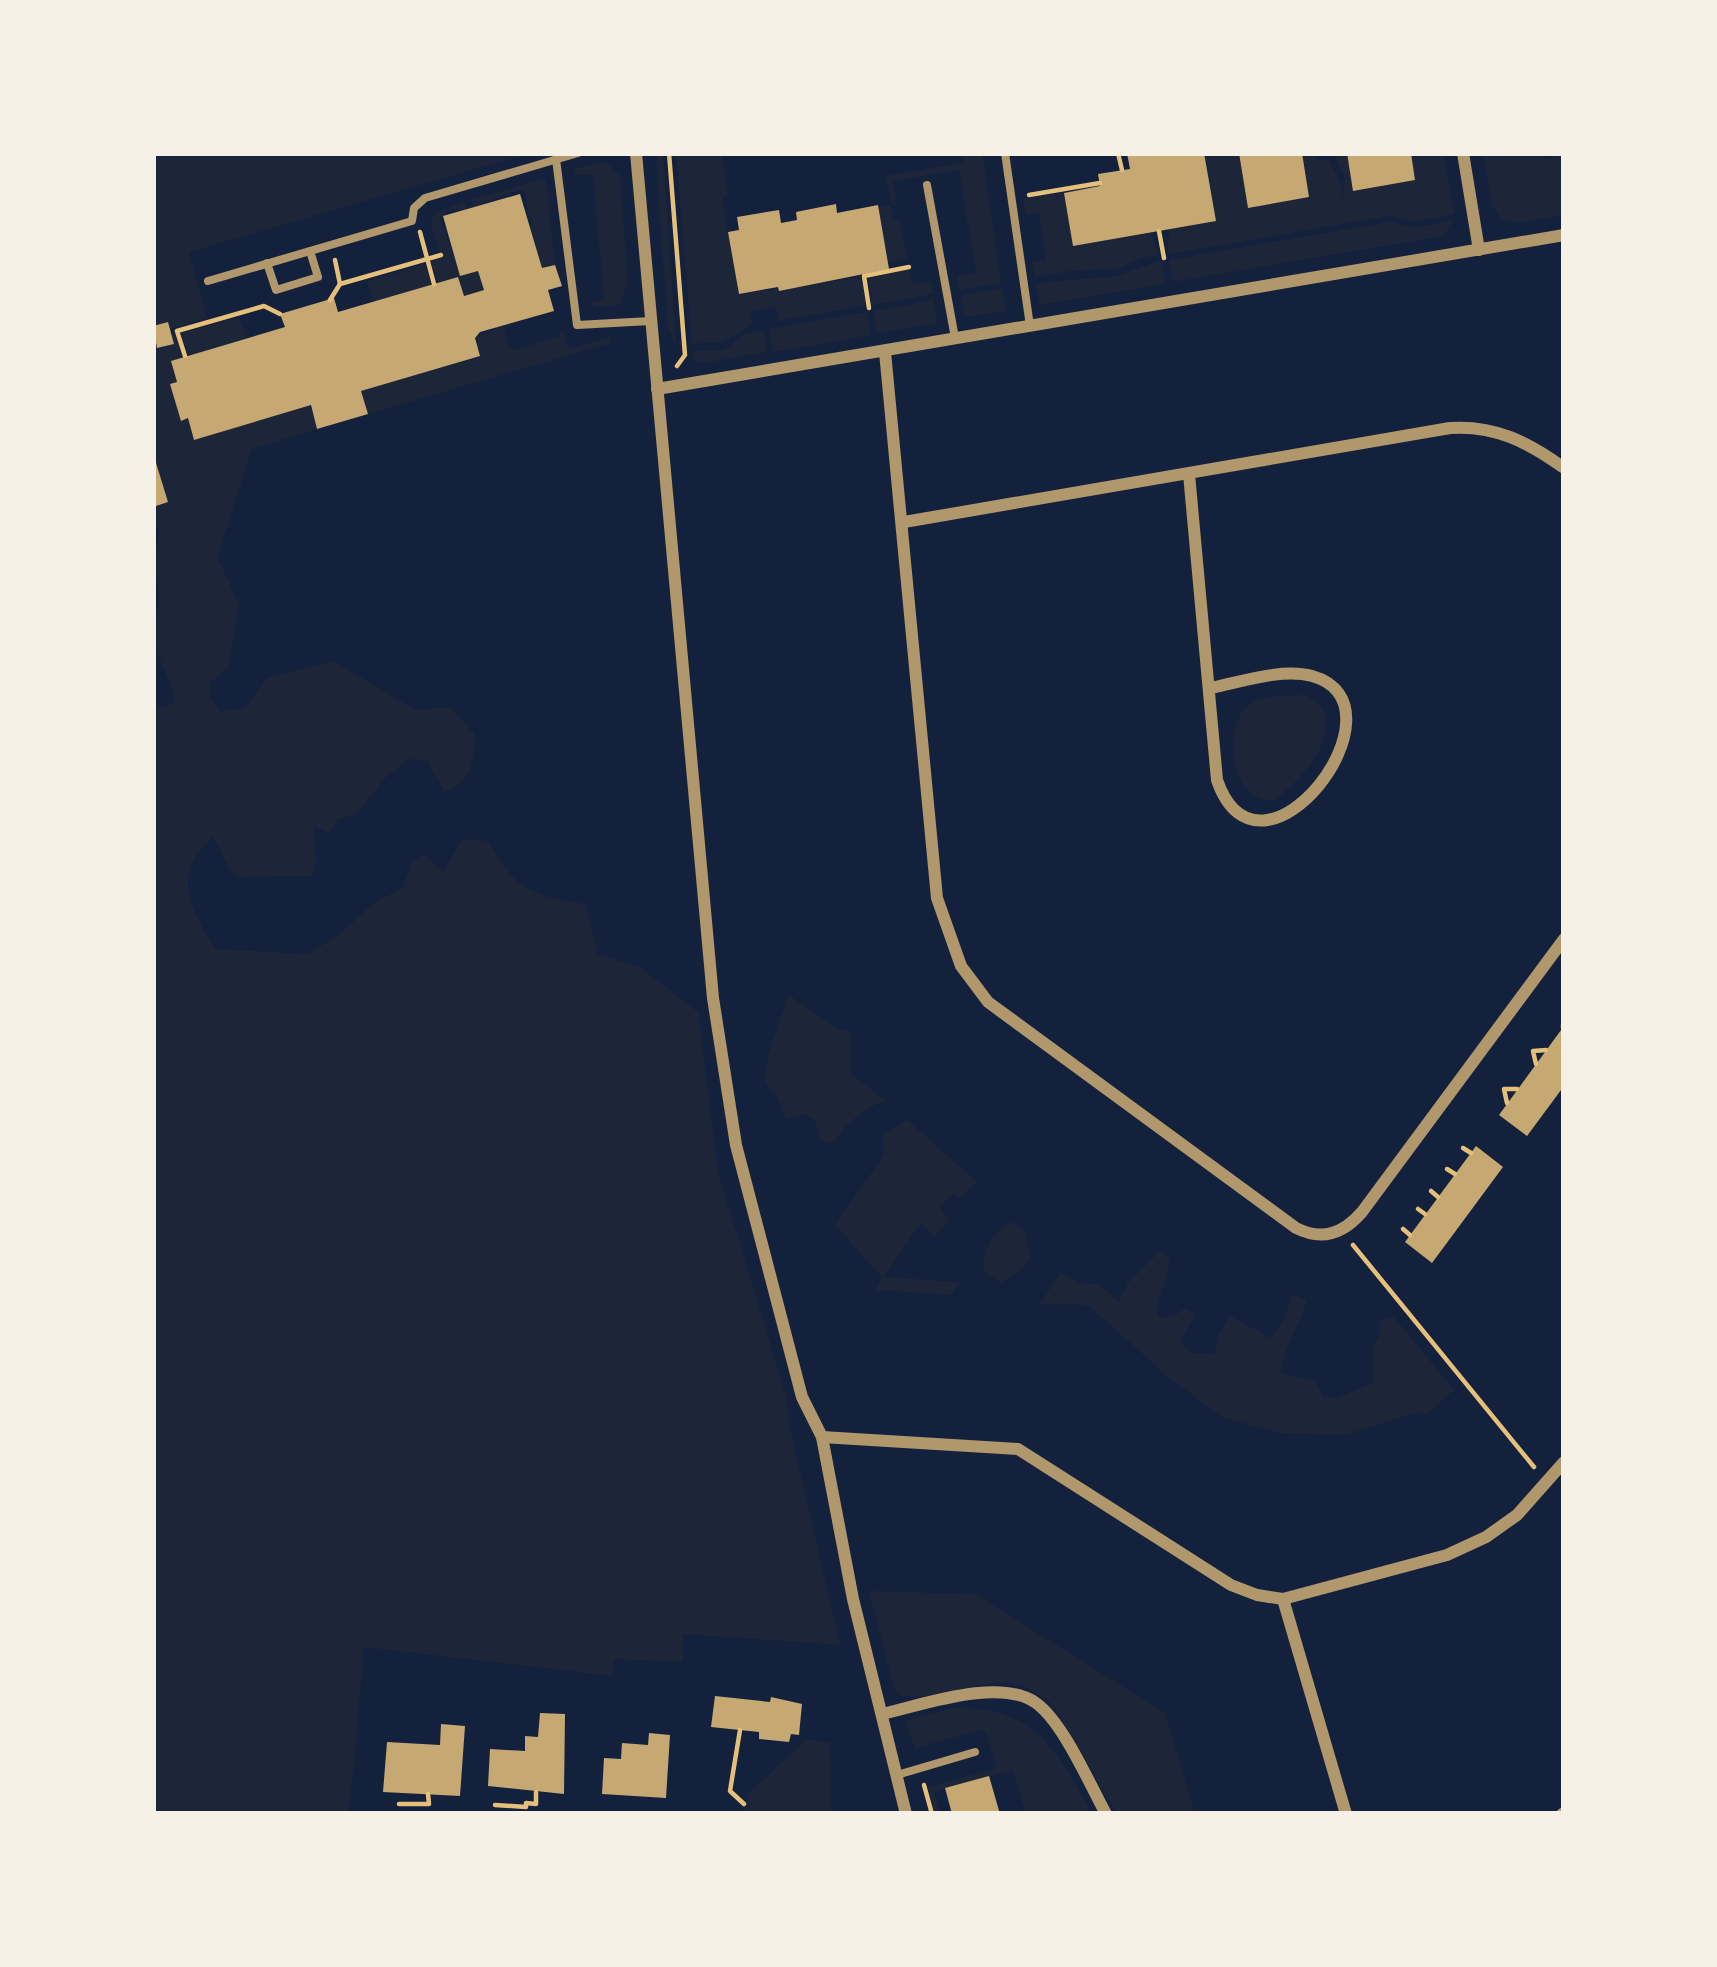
<svg xmlns="http://www.w3.org/2000/svg" width="1717" height="1967" font-family="Mulish,sans-serif">
<style>
.green{fill:#1d2539}
.building{fill:#c6a872}
.lines{fill:none;stroke-linecap:round;stroke-linejoin:round}
.path{stroke:#e5c07b;stroke-width:4.5}
.service{stroke:#b1986c;stroke-width:8}
.minor{stroke:#b1986c;stroke-width:12}
</style>
<rect width="100%" height="100%" fill="#14213d"/>
<g class="green">
<path d="M153 153H530L189 252 207 318 170 329 167 322 153 326Z"/>
<path d="M658 153H663L676 346 668 327 656 164Z"/>
<path d="M676 153H733L722 157 728 195 722 197 739 294 862 277 866 305 779 321 776 307 751 311 752 325 723 342 692 344Z"/>
<path d="M964 153H982L1001 283 960 290 957 276 976 272 959 170 893 181 896 205H892L886 176 964 162Z"/>
<path d="M1204 153H1239L1249 207 1309 197 1302 153H1310L1321 161 1329 159 1341 185 1342 199 1345 179 1333 153H1347L1354 191 1414 180 1411 153H1443L1454 214 1414 222 1391 216 1168 254 1169 229Z"/>
<path d="M1483 153H1542L1543 159 1564 155V215L1519 223 1502 219 1492 205Z"/>
<path d="M600 162 607 163 620 176 628 282 620 304 600 308 585 304 604 299 593 175H575L574 169Z"/>
<path d="M542 179 546 181 555 265 542 268 530 226 533 221C523 210 529 206 526 193L519 190 473 207 471 200Z"/>
<path d="M1064 193 1074 245 1150 232 1159 255 1141 258 1116 269 1071 271 1035 277 1032 262 1046 260 1039 213 1026 214 1023 198Z"/>
<path d="M464 201 467 209 447 210 441 219 460 275 478 271 484 290 464 296 438 283 431 261 441 258 431 224 434 214Z"/>
<path d="M891 205 893 220H899L907 258 888 262 878 208Z"/>
<path d="M1453 221 1444 235 1437 237 1173 282 1169 260 1388 222 1417 227Z"/>
<path d="M1161 260 1165 284 1040 305 1036 283 1118 276Z"/>
<path d="M425 264 432 285 373 302 367 281Z"/>
<path d="M909 270 912 284 931 281 933 294 873 305 868 278Z"/>
<path d="M1002 288 1006 311 965 317 961 296Z"/>
<path d="M934 300 937 323 877 333 873 311Z"/>
<path d="M867 312 871 335 773 352 769 329Z"/>
<path d="M239 317 246 338 189 355 182 333Z"/>
<path d="M503 326 509 347 514 350 560 336 563 331 568 349 610 337 611 343 368 414 361 391 479 357 475 338Z"/>
<path d="M763 330 767 352 704 363 693 360V351L724 350 746 333Z"/>
<path d="M153 335 157 348 173 344 172 336 176 335 183 357 171 361 177 382 171 385 182 420 188 418 194 439 310 405 317 429 252 449 217 557 239 604 228 668 209 683 210 698 220 712 245 708 267 678 333 661 415 710 451 707 475 735C472 763 474 782 444 791L427 761 408 759 383 780 357 814 338 819 329 833 313 826 316 860 312 876 239 877 230 871 213 836C208 844 198 851 194 859 177 889 200 925 216 949L308 954 341 933 375 902 403 888 412 862 423 854 443 872 463 839 489 841C511 889 537 897 586 904L597 954 640 967 698 1012 718 1172 787 1399 789 1424 840 1645 683 1634V1662L614 1659 612 1676 364 1647 349 1814H153V701L162 708 175 701C171 680 161 666 155 646 149 629 159 615 159 599 159 582 153 567 153 550L158 544 159 529 153 523Z"/>
<path d="M1305 695C1355 718 1305 779 1274 800 1226 802 1223 723 1249 705 1264 694 1288 696 1305 695Z"/>
<path d="M789 995 835 1028 850 1032V1073L885 1100C862 1110 846 1123 832 1144L821 1141 815 1120 803 1114 786 1119 778 1098 765 1083 768 1055Z"/>
<path d="M907 1120 977 1182 960 1199 954 1193 940 1207 949 1220 934 1237 921 1223 883 1277 959 1282 951 1295 875 1290 882 1277 835 1225 884 1155 883 1135Z"/>
<path d="M1010 1222 1024 1229 1030 1257 1024 1267 1001 1283 985 1273C979 1251 993 1234 1010 1222Z"/>
<path d="M1160 1251 1169 1258C1171 1279 1154 1294 1158 1317H1172L1184 1309 1195 1314 1180 1342 1192 1353 1216 1354 1217 1338 1230 1316 1271 1338 1284 1319 1292 1294 1307 1300C1299 1326 1284 1346 1280 1373L1315 1381 1323 1397 1337 1398 1373 1383V1345L1380 1334V1321L1394 1317 1454 1390 1427 1414 1418 1412 1345 1435 1281 1433 1223 1418 1167 1376 1088 1305 1040 1304 1060 1273 1085 1285 1097 1283 1119 1302 1128 1283Z"/>
<path d="M869 1591 975 1594 1165 1713 1195 1814H1117L1055 1708C1001 1653 958 1706 899 1695L894 1689Z"/>
<path d="M954 1708C1037 1707 1056 1750 1092 1814H1026L1013 1770 934 1792 939 1812 952 1814H935L928 1787 997 1768 985 1729 915 1748 905 1720Z"/>
<path d="M807 1739 830 1743 831 1814H744L749 1793Z"/>
</g>
<g class="building">
<path d="M1127 153H1204L1216 221 1073 246 1064 193 1100 186 1098 174 1130 169Z"/>
<path d="M1239 153H1302L1309 197 1248 208Z"/>
<path d="M1347 153H1411L1415 180 1353 191Z"/>
<path d="M520 194 542 268 555 265 562 286 548 290 554 311 480 332 475 338 480 356 361 391 368 414 317 429 311 405 194 440 188 418 181 421 170 384 177 382 171 361 285 327 280 314 334 298 338 312 458 277 464 296 484 290 478 271 460 276 443 216Z"/>
<path d="M836 204 837 213 878 205 889 269 779 291 778 287 739 294 728 232 739 230 737 217 779 210 781 223 797 220 796 212Z"/>
<path d="M168 322 174 344 157 348 153 326Z"/>
<path d="M153 453 168 502 153 507Z"/>
<path d="M1564 1026V1086L1527 1136 1499 1115Z"/>
<path d="M1476 1146 1503 1167 1432 1263 1405 1242Z"/>
<path d="M715 1696 770 1702 771 1697 802 1704 799 1735 791 1734 789 1742 759 1739V1732L711 1727Z"/>
<path d="M540 1713 565 1714 564 1794 488 1786 490 1749 525 1751V1736L538 1737Z"/>
<path d="M441 1724 465 1726 460 1796 383 1792 387 1742 440 1745Z"/>
<path d="M649 1733 670 1735 666 1798 602 1794 604 1758 621 1759 622 1743 648 1745Z"/>
<path d="M989 1776 1000 1814H952L945 1788Z"/>
</g>
<g class="lines">
<g class="path">
<path d="M669 153 685 355 677 366"/>
<path d="M1118 153 1122 170"/>
<path d="M1029 195 1100 183"/>
<path d="M1159 231 1164 258"/>
<path d="M420 232 434 284"/>
<path d="M335 260 340 284"/>
<path d="M330 300 340 284 441 255"/>
<path d="M869 308 864 276 909 267"/>
<path d="M185 356 177 331 264 306 280 314"/>
<path d="M1563 1027 1564 1012"/>
<path d="M1536 1064 1533 1051 1546 1050"/>
<path d="M1507 1103 1504 1089H1517"/>
<path d="M1463 1148 1471 1153"/>
<path d="M1447 1169 1455 1174"/>
<path d="M1431 1191 1438 1197"/>
<path d="M1418 1209 1425 1214"/>
<path d="M1403 1229 1410 1235"/>
<path d="M1353 1245 1534 1467"/>
<path d="M740 1730 730 1791 744 1804"/>
<path d="M924 1785 932 1814"/>
<path d="M399 1804H429L428 1794"/>
<path d="M495 1805 526 1807V1803L536 1804V1792"/>
</g>
<g class="service">
<path d="M1005 153 1030 326"/>
<path d="M556 159 577 325 650 321"/>
<path d="M927 185 955 338"/>
<path d="M267 263 276 290 318 277 310 251"/>
<path d="M208 281 412 221 414 208 425 198 578 153"/>
<path d="M897 1775 975 1752"/>
</g>
<g class="minor">
<path d="M636 153 713 998 736 1145 802 1397 822 1437 853 1599 906 1814"/>
<path d="M1463 153 1479 250"/>
<path d="M885 352 937 898 961 966 988 1002 1296 1228C1322 1241 1343 1234 1362 1212L1564 939"/>
<path d="M657 389 1564 235"/>
<path d="M1189 474 1217 780C1260 905 1414 704 1312 676 1281 668 1241 682 1211 688"/>
<path d="M904 522 1450 428C1495 425 1528 442 1564 468"/>
<path d="M822 1437 1018 1449 1231 1585 1257 1595 1283 1599 1447 1555 1486 1537 1517 1515 1564 1462"/>
<path d="M1283 1599 1346 1814"/>
<path d="M882 1714C922 1705 1000 1677 1036 1703 1063 1722 1090 1785 1106 1814"/>
<path d="M1562 1814 1564 1813"/>
</g>
</g>
<rect width="1717" height="1967" fill="none" stroke="#f6f1e7" stroke-width="312"/>
</svg>
